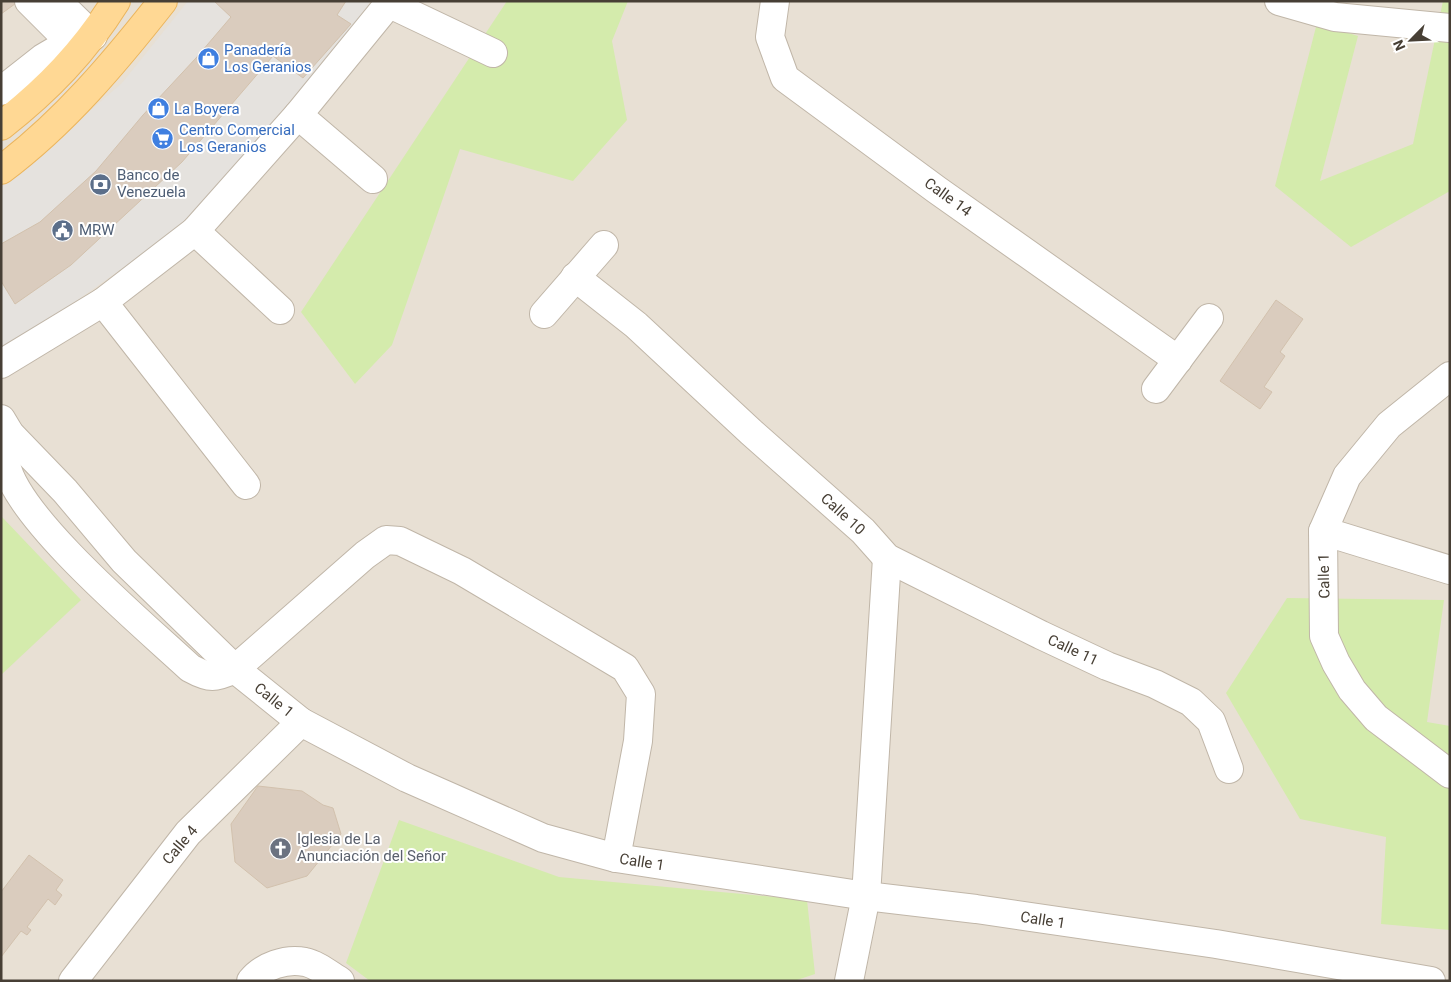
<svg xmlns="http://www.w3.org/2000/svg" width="1451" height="982" font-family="Roboto,sans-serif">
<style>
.residential{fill:#e8e0d4}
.green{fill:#d4ebac}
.parking{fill:#e5e2de}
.building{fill:#daccbe;stroke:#d2c1ad}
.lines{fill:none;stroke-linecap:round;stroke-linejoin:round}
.minor-casing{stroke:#c0b6a8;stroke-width:30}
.major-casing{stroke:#ebb55d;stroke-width:30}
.minor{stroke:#fff;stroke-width:28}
.major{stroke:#ffd894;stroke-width:28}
.labels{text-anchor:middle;stroke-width:4;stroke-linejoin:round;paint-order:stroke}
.shop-label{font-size:15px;fill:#366cbe;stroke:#fff;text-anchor:start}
.service-label{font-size:15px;fill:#4e5e75;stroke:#fff;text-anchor:start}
.street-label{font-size:15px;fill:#473f35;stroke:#fff}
.worship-label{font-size:15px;fill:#5b616d;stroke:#fff;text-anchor:start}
</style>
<rect width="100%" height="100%" fill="#f4efe6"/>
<rect class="residential" x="1" y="1" width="1449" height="980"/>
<g class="green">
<path d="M507 1H628L612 41 627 120 573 181 460 149 392 345 355 384 301 312Z"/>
<path d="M1443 1H1450V191L1351 247 1275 186 1317 23 1358 36 1320 181 1413 144Z"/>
<path d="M2 517 81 600 1 675V518Z"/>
<path d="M1287 598 1444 600 1427 722 1450 726V930L1381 924 1386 837 1300 819 1226 693Z"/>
<path d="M399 820 559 877 807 900 815 974 794 981H370L346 963Z"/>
</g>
<g class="parking">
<path d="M188 1H214L231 17 96 171 40 222 1 244V188L122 83Z"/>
<path d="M346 1H371L312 84 188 222 1 354V282L16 304 71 265 182 162 273 56 303 78 350 25 337 15Z"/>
</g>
<g class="building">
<path d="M1 1H19L1 14Z"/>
<path d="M214 1H346L337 15 351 24 303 78 273 56 182 162 71 265 15 304 1 281V244L40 222 96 171 143 115 196 58 231 17Z"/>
<path d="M1276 300 1303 319 1280 352 1285 356 1264 387 1272 392 1260 409 1220 381Z"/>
<path d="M258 786 302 791 323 805 333 808 341 834 307 876 267 888 235 862 231 824Z"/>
<path d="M29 855 63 880 56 890 62 895 55 905 48 899 27 927 31 930 27 935 21 931 1 957V892Z"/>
</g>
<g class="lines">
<defs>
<g id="minor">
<path d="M29 1 79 51"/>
<path d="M57 1 93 36"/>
<path d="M775 1 770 37 785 78 937 190 1178 360"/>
<path d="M1279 1 1335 17 1450 28"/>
<path d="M390 4 493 53"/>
<path d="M1 91 43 58 60 48 76 54"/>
<path d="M298 115 373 179"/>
<path d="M195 231 280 310"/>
<path d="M575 277 636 325 751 432 863 531 887 558 1041 635 1107 666 1155 684 1191 702 1211 721 1229 769"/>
<path d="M103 302 246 485"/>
<path d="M544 314 604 245"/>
<path d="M1 364 103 302 195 231 298 115 391 1"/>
<path d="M1450 376 1389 425 1347 476 1323 531 1324 636 1336 663 1352 690 1376 718 1450 774"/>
<path d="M1156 389 1209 318"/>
<path d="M1 419 10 434 65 491 124 561 235 669 301 722 407 778 543 838 616 858 866 896 976 909 1216 944 1431 981"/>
<path d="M10 434C9 443 4 455 6 464 17 519 146 627 190 668 210 679 215 678 235 669L365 555 386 540 400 541 462 571 625 668 641 694 638 741 616 858"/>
<path d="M1323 531 1450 570"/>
<path d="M73 981 188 833 301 722"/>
<path d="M251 981C263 966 286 958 305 962 316 964 330 975 340 981"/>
<path d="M849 981 866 896 887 558"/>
</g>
<g id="major">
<path d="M1 126C48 89 84 52 116 1"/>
<path d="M1 170C64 123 115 62 163 1"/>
</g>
</defs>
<use href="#minor" class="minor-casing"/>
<use href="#major" class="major-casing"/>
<use href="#minor" class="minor"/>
<use href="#major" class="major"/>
</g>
<defs>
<symbol id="shop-disc" viewBox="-11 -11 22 22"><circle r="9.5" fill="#3f7fe0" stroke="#fff"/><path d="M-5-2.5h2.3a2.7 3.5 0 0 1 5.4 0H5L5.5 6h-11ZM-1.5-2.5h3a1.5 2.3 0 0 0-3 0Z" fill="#fff"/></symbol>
<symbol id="supermarket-disc" viewBox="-11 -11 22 22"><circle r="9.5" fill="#3f7fe0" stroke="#fff"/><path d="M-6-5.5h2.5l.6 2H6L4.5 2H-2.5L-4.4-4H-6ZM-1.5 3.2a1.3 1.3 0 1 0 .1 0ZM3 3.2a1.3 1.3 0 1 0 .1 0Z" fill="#fff"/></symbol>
<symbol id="bank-disc" viewBox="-11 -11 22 22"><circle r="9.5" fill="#5c6f8a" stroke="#fff"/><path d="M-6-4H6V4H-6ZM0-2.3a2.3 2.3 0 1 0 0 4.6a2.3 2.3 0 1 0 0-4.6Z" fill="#fff"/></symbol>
<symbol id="civic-disc" viewBox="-11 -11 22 22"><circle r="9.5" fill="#5c6f8a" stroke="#fff"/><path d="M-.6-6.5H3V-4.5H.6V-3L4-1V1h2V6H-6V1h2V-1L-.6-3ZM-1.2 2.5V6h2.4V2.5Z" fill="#fff"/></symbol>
<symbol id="church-disc" viewBox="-11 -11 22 22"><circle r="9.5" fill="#6b7280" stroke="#fff"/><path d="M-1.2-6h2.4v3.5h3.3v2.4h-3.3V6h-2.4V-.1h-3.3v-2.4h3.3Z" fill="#fff"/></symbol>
</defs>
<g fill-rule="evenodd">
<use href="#shop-disc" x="196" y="46" width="25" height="25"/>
<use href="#shop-disc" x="146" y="96" width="25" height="25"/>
<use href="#supermarket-disc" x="150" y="126" width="25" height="25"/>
<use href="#bank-disc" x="88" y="172" width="25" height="25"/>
<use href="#civic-disc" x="50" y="218" width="25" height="25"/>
<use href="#church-disc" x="268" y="836" width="25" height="25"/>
</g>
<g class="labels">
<g class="shop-label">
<text x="224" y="55">Panadería<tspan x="224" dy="17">Los Geranios</tspan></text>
<text x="174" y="114">La Boyera</text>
<text x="179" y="135">Centro Comercial<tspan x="179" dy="17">Los Geranios</tspan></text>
</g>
<g class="service-label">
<text x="117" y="180">Banco de<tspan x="117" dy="17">Venezuela</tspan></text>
<text x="79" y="235">MRW</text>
</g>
<g class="street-label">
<text transform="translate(948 197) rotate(36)" y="5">Calle 14</text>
<text transform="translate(843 514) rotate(42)" y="5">Calle 10</text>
<text transform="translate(1324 576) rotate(-91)" y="5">Calle 1</text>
<text transform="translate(1073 650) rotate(25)" y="5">Calle 11</text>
<text transform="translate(274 700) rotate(39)" y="5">Calle 1</text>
<text transform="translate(180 845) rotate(-50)" y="5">Calle 4</text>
<text transform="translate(642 862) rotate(9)" y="5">Calle 1</text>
<text transform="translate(1043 920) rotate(9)" y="5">Calle 1</text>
</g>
<g class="worship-label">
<text x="297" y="844">Iglesia de La<tspan x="297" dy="17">Anunciación del Señor</tspan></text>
</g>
</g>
<rect width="1451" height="982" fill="none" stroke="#473f35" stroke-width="5"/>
<g transform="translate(1411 40) rotate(246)" stroke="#ffffff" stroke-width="4" paint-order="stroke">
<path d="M0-4L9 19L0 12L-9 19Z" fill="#473f35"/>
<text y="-8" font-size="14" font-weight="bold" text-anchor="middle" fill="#473f35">N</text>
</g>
</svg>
